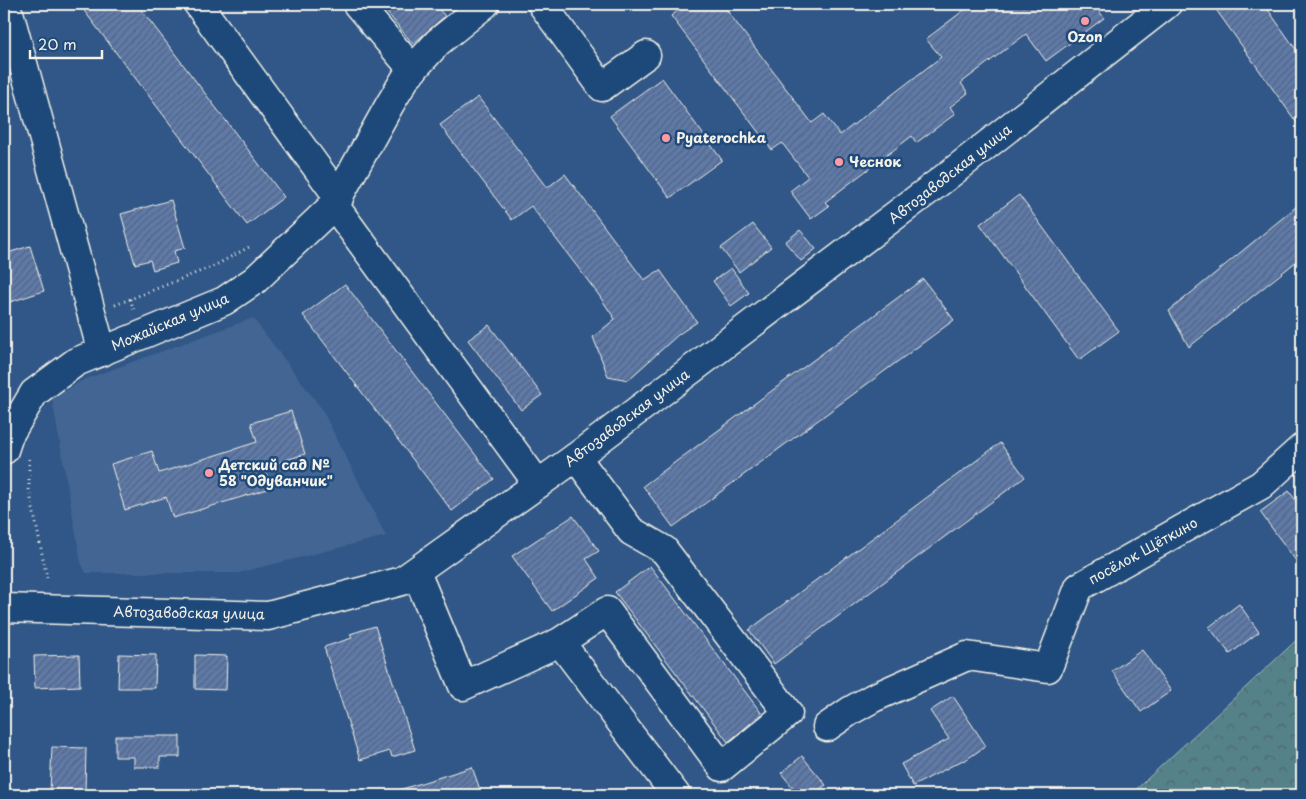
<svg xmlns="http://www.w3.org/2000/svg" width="1306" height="799" font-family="'Playpen Sans',sans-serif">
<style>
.built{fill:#426593}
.forest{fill:url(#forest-crowns);stroke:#a4b9b8}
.building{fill:url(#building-hatch);stroke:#f4f1e8}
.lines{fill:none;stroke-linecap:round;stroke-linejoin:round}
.minor-casing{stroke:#f4f1e8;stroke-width:31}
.path{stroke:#f4f1e8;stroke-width:3;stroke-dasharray:1 4;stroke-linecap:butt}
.minor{stroke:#1f4a7a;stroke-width:28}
.poi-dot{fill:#ff9aa2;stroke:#1f4a7a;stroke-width:2}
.labels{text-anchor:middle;stroke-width:5;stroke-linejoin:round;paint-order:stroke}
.poi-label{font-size:14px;font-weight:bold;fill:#f4f1e8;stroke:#1f4a7a;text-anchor:start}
.street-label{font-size:14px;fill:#f4f1e8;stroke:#1f4a7a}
</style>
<defs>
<pattern id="forest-crowns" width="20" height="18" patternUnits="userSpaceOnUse" patternTransform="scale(1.25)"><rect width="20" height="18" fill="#548189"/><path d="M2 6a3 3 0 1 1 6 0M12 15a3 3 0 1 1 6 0" fill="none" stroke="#4f676b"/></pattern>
<pattern id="building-hatch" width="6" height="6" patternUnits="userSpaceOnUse" patternTransform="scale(1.25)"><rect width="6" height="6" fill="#5e7aa9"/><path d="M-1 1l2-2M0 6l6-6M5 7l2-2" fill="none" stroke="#55647c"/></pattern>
</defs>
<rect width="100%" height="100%" fill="#305787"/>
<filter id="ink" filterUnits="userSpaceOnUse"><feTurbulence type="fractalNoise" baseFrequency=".02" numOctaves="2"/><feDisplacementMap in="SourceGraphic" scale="10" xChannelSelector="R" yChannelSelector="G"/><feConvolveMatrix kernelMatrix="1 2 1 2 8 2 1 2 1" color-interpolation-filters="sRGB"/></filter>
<g filter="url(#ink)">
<path class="built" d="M253 318 322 409 386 536 238 573H86L81 563 52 399 83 380Z"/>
<path class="forest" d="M1302 635V795H1130Z"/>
<g class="building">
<path d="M79 4H137L284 197 247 225Z"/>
<path d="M380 4H434L445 16 413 44Z"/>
<path d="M687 4H722L812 123 824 114 840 135 941 57 926 39 972 4H1094L1104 18 1046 61 1026 34 961 83 968 93 950 107 955 114 916 143 912 136 825 202 829 206 811 219 790 191 808 177 782 143 772 150 671 16Z"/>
<path d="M1212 4H1264L1302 58V130Z"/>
<path d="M662 78 722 160 670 198 610 116Z"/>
<path d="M478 97 547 188 565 174 644 280 660 270 697 322 679 334 628 380 608 376 593 337 615 319 598 294 531 206 512 220 440 125Z"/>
<path d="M1019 195 1119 331 1079 360 980 224Z"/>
<path d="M171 200 185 248 174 251 177 263 153 270 150 260 135 264 121 214Z"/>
<path d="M1302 202V257L1189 347 1169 311Z"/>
<path d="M753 224 771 247 739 272 721 248Z"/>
<path d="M800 230 816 249 801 261 785 242Z"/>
<path d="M30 246 44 291 4 304V254Z"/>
<path d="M731 268 749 293 731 306 713 281Z"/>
<path d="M923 279 954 320 673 527 643 486Z"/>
<path d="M345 284 494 479 452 511 303 315Z"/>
<path d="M489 325 542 395 521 410 468 340Z"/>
<path d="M291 411 305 454 264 467 271 488 173 518 166 497 125 510 111 464 152 451 159 473 257 442 251 423Z"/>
<path d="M1000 443 1025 477 774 664 749 630Z"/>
<path d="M1289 491 1302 509V569L1260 512Z"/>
<path d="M573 516 599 551 586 559 599 578 552 611 512 556Z"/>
<path d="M650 566 762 714 728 742 615 592Z"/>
<path d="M1239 604 1259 632 1230 654 1209 627Z"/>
<path d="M375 626 415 750 392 757 390 751 360 760 324 647 352 638 350 634Z"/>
<path d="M1142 650 1171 691 1141 712 1112 671Z"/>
<path d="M119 654 156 655 155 688H118Z"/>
<path d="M79 655 80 686 35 688 34 656Z"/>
<path d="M195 655 227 656 226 690 195 689Z"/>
<path d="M953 696 986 746 964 761 963 760 913 786 901 764 949 739 930 711Z"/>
<path d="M115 736H180V757H160V767H134V757H115Z"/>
<path d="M52 747 86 748 85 792 50 791Z"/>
<path d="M802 756 826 785 812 795H799L781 773Z"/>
<path d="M472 767 482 795H397L396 791Z"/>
</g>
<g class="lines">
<defs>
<g id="minor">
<path d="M198 4 339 198"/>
<path d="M357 4 413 70"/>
<path d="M542 4 602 87 646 55"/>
<path d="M10 16 102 352"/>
<path d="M334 205 538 484"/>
<path d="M4 450 9 435 34 393 76 362 224 301 255 280 334 205 390 104 407 76 438 42 485 4"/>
<path d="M416 572 463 686 560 642 607 611 722 767 788 713 664 550 631 531 576 457"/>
<path d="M4 608 268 616 402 581 576 457 942 180 1167 4"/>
<path d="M560 642 676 795"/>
<path d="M827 727 850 711 873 698 967 656 1048 668 1079 587 1261 485 1302 448"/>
</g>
</defs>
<use href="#minor" class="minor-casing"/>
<g class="path">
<path d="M130 299 134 310"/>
<path d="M115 305 214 266 251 246"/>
<path d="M29 459V489L47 578"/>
</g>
<use href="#minor" class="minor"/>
</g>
</g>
<g class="poi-dot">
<circle cx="1085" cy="21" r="5"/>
<circle cx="666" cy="138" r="5"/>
<circle cx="839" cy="162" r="5"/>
<circle cx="209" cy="473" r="5"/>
</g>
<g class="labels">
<g class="poi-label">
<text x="1085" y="42" text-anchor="middle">Ozon</text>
<text x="676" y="143">Pyaterochka</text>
<text x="849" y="167">Чеснок</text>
<text x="219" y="470">Детский сад №<tspan x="219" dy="16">58 "Одуванчик"</tspan></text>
</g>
<g class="street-label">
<text transform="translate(950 174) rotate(-38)" y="5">Автозаводская улица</text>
<text transform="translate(170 322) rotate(-23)" y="5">Можайская улица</text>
<text transform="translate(627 418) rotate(-37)" y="5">Автозаводская улица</text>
<text transform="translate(1143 551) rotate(-29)" y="5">посёлок Щёткино</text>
<text transform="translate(189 613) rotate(1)" y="5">Автозаводская улица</text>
</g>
</g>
<rect width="1306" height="799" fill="none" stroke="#1f4a7a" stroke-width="20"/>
<rect x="10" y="10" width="1286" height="779" fill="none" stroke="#f4f1e8" stroke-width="2" filter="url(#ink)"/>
<path d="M30 50v8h72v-8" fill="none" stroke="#f4f1e8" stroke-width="2.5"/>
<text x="38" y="50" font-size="15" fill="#f4f1e8" stroke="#1f4a7a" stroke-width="4" paint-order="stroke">20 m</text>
</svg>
